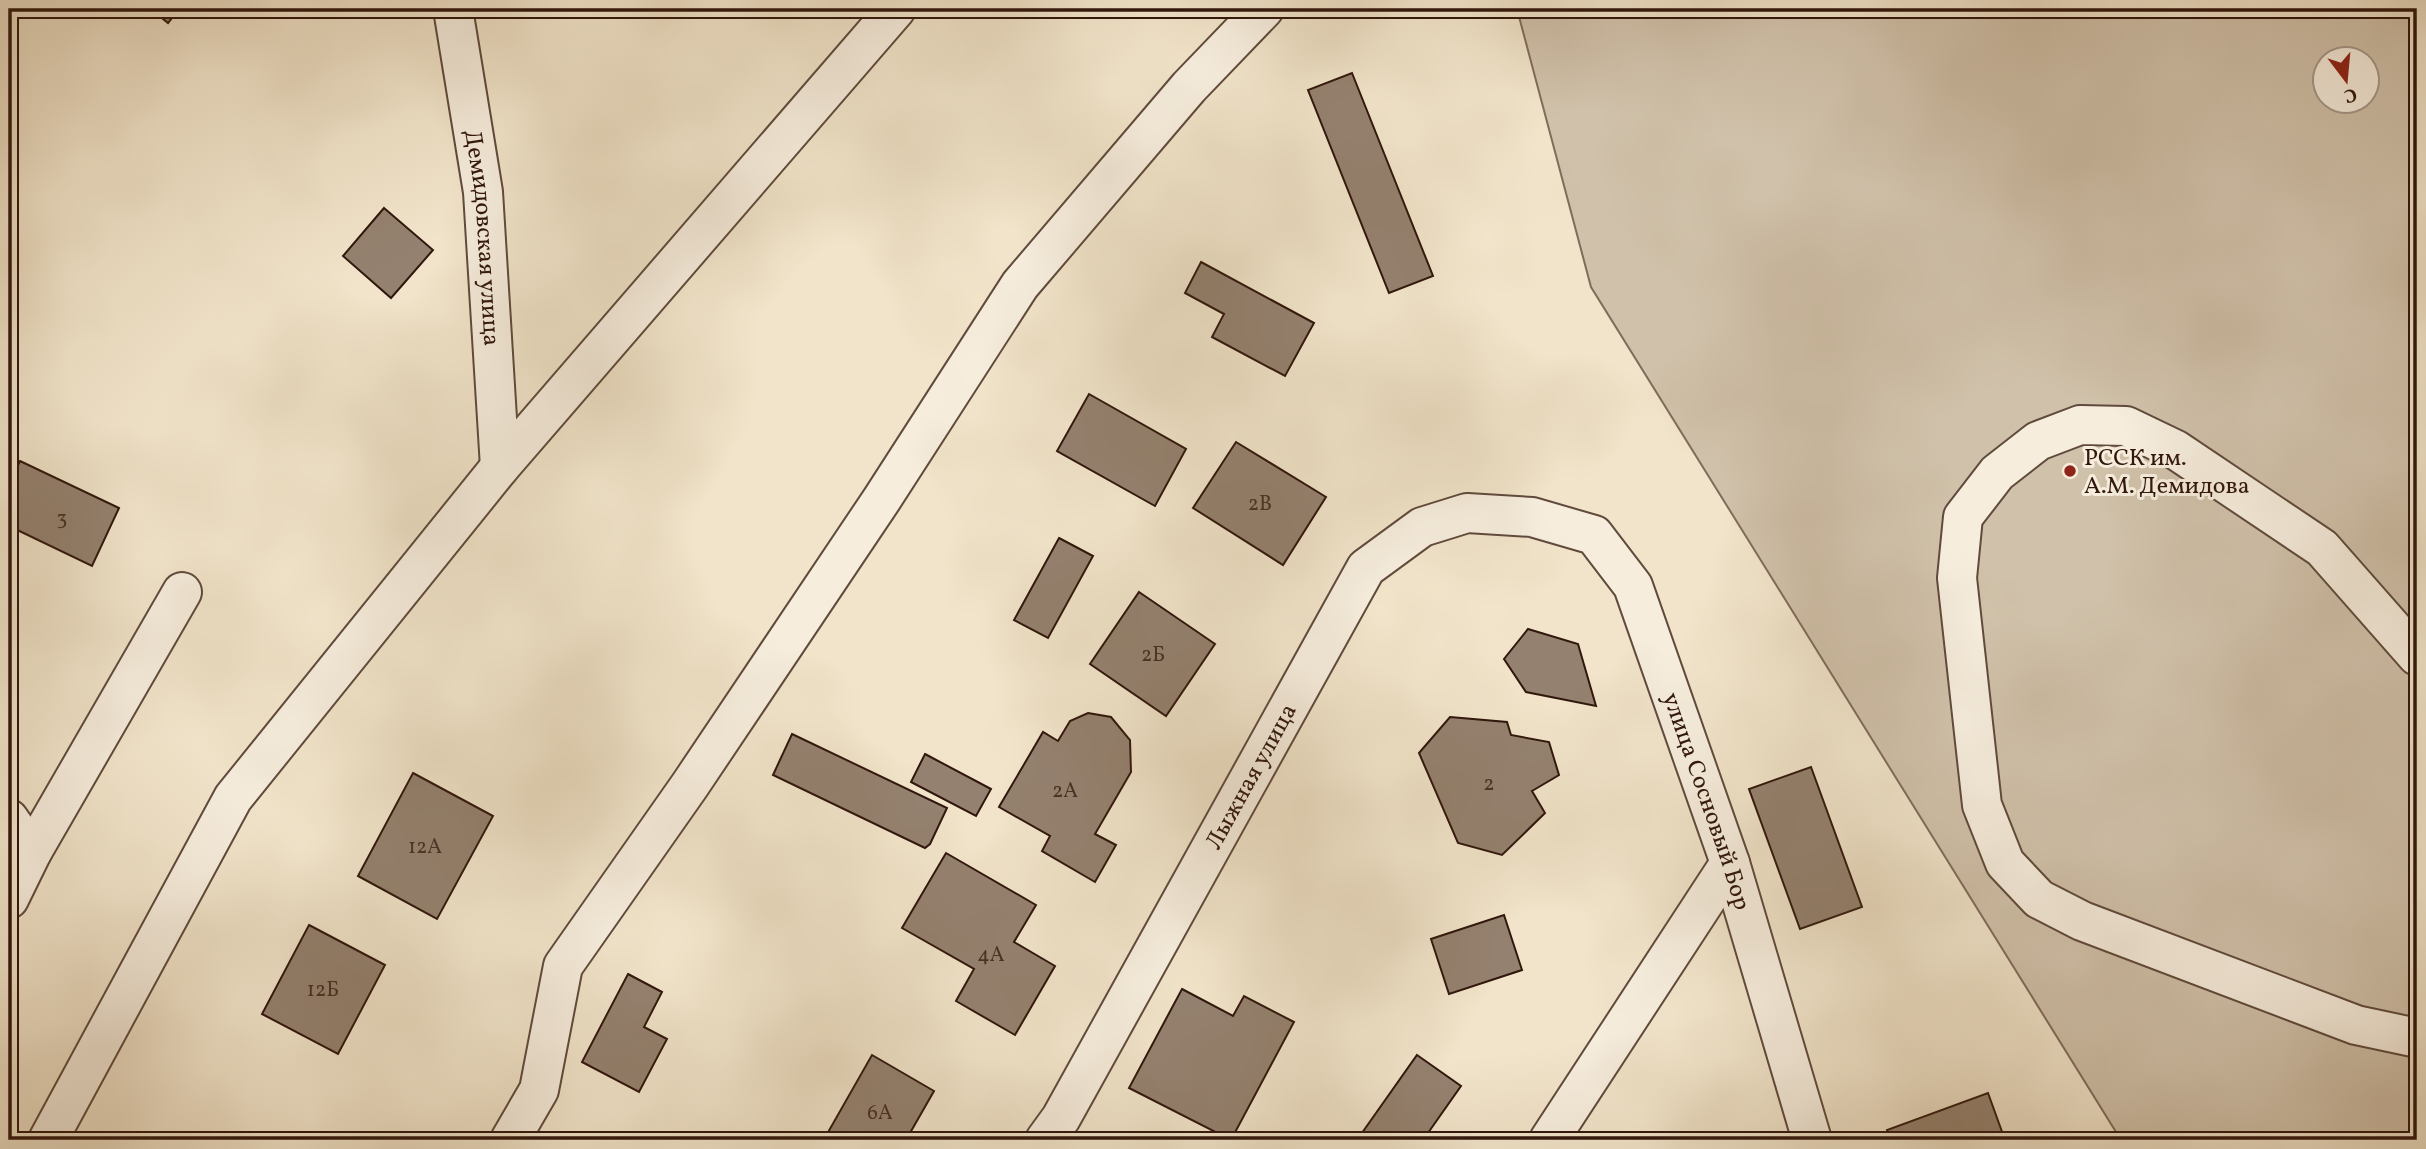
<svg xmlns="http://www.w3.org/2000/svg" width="2426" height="1149" font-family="Vollkorn,serif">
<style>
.green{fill:#d0c1aa;stroke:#806c5b;stroke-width:2;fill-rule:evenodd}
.building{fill:#94816f;stroke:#30160c;stroke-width:2}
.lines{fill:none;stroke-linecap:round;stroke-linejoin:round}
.minor-casing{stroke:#604a3c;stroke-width:42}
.minor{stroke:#f6eddd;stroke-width:38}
.poi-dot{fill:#8f2418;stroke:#f6eddd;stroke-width:2.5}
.labels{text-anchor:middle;stroke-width:6;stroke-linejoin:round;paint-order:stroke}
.number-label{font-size:21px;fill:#493125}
.street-label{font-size:24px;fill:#30160c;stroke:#f6eddd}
.poi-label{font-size:24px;fill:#30160c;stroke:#f6eddd;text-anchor:start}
</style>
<rect width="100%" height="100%" fill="#f1e4ca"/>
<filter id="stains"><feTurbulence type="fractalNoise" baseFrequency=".00286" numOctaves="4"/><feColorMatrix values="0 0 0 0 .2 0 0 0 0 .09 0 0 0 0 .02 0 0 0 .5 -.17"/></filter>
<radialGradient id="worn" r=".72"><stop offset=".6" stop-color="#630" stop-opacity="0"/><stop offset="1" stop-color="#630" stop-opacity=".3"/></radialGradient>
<path class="green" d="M1517 9H2417V1140H2121L1591 287ZM2324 60H2366V102H2324Z"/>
<g class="building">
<path d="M151 9H179L168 23Z"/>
<path d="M1352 73 1433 276 1389 293 1308 90Z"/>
<path d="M384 208 433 250 391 298 343 256Z"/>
<path d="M1201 262 1314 323 1285 376 1212 337 1224 314 1185 293Z"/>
<path d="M1089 394 1186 449 1155 506 1057 451Z"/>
<path d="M1236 442 1326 497 1283 565 1193 508Z"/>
<path d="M20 461 119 508 92 566 9 526V484Z"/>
<path d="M1059 538 1093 556 1048 638 1014 620Z"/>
<path d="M1139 592 1215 644 1166 716 1090 664Z"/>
<path d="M1528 629 1578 644 1596 706 1526 692 1504 659Z"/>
<path d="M1088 713 1111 717 1130 740 1131 772 1095 834 1116 845 1095 882 1042 851 1050 836 999 807 1043 732 1058 741 1070 721Z"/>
<path d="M1450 717 1507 722 1511 735 1549 742 1559 775 1532 791 1545 813 1502 855 1458 843 1419 753Z"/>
<path d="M792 734 947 808 930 844 925 848 773 775Z"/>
<path d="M925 754 991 789 976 816 911 782Z"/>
<path d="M1811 767 1862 907 1800 929 1749 789Z"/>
<path d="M413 773 493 816 437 919 358 876Z"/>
<path d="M946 853 1036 905 1014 942 1055 966 1015 1035 956 1001 974 969 902 928Z"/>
<path d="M1504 915 1522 970 1449 994 1431 939Z"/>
<path d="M309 925 385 965 338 1054 262 1014Z"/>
<path d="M628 974 662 992 644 1027 667 1039 639 1092 582 1062Z"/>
<path d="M1182 989 1233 1016 1244 996 1294 1022 1231 1140 1129 1088Z"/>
<path d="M872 1055 934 1091 906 1140H838L827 1134Z"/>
<path d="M1417 1055 1461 1086 1423 1140H1357Z"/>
<path d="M1988 1093 2005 1140H1891L1887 1130Z"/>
</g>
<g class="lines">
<defs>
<g id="minor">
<path id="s1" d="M453 9 483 192 500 467"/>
<path d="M2417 656 2322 548 2176 450 2126 426 2080 425 2038 441 1997 473 1963 517 1957 578 1982 805 2005 863 2039 899 2082 921 2356 1025 2417 1038"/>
<path d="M9 819 32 852"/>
<path d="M9 899 32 852 182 592"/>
<path d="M48 1140 233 798 500 467 896 9"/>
<path d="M510 1140 539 1090 563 966 690 785 882 499 1020 285 1189 87 1264 9"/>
<path id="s2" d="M1045 1140 1061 1118 1366 568 1422 527 1467 513 1532 517 1594 535 1633 586 1730 863 1812 1140"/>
<path d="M1549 1140 1730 863"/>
</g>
</defs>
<use href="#minor" class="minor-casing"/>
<use href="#minor" class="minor"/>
</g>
<circle class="poi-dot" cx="2070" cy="471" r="7"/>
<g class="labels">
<g class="number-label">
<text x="1260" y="510">2В</text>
<text x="62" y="524">3</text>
<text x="1153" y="661">2Б</text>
<text x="1489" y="790">2</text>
<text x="1065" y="797">2А</text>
<text x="425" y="853">12А</text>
<text x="991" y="961">4А</text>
<text x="323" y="996">12Б</text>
<text x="880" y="1119">6А</text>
</g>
<g class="street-label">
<text dy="8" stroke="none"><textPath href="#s1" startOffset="231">Демидовская улица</textPath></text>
<text dy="8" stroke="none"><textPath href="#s2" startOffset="418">Лыжная улица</textPath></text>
<text dy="8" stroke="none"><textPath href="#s2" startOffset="1194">улица Сосновый Бор</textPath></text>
</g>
<g class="poi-label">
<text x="2084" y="465">РССК им.<tspan x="2084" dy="28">А.М. Демидова</tspan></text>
</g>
</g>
<rect width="2426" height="1149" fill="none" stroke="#f1e4ca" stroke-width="35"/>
<rect x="10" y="10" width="2405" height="1128" fill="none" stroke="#30160c" stroke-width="3.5"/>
<rect x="18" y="18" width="2391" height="1114" fill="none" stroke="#30160c" stroke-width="2"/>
<g transform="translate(2346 80) rotate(164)"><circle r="33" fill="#f6eddd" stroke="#a79789" stroke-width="2"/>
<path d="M0-5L12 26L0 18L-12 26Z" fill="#8f2418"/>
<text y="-10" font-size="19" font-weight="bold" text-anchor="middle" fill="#30160c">С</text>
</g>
<rect width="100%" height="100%" filter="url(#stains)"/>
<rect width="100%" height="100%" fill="url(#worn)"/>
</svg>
